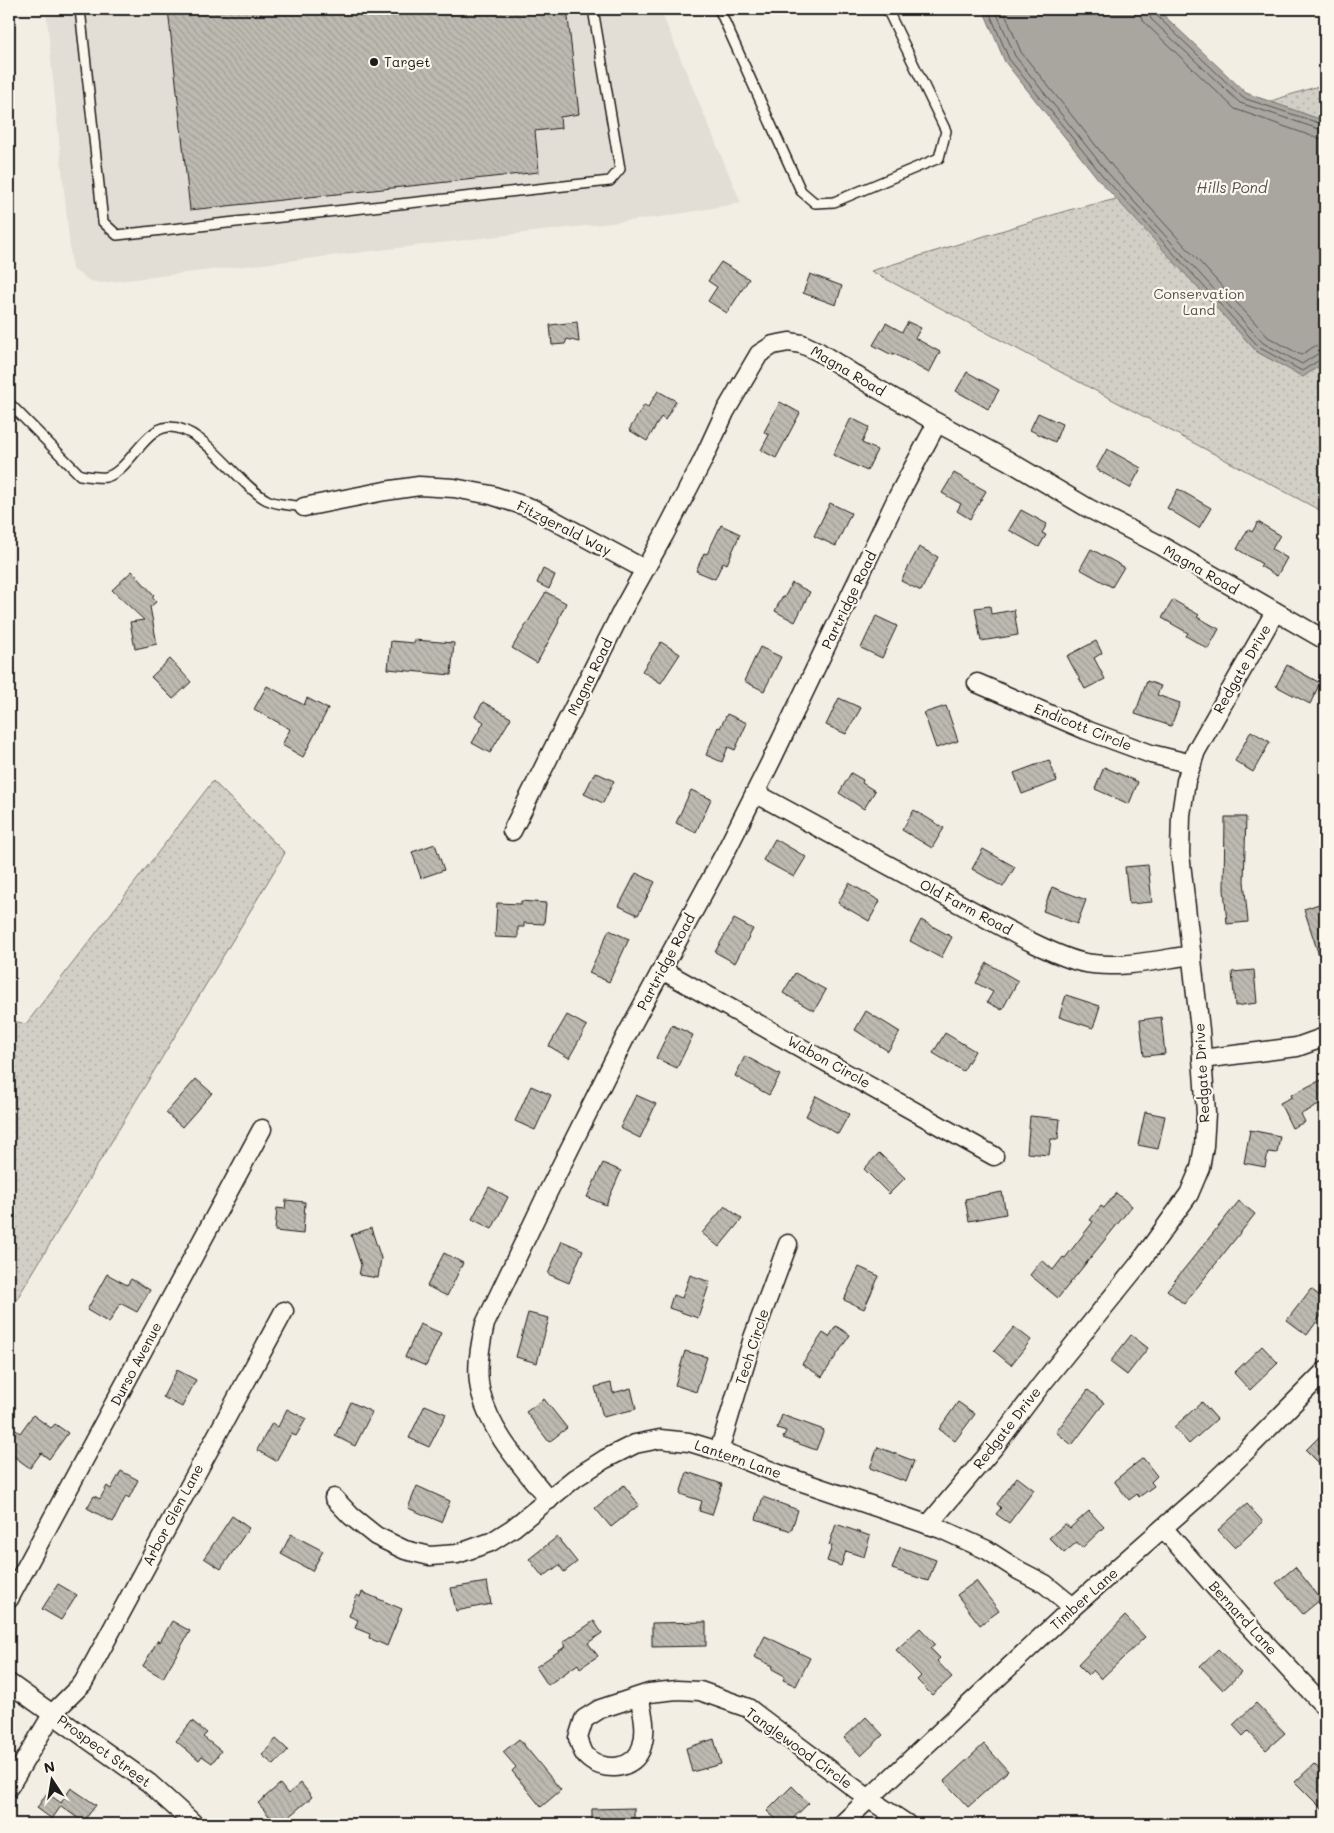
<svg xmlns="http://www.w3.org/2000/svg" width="1334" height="1833" font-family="Mali,sans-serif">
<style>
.built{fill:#e2ded5}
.grass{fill:url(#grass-dots);stroke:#777671}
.water{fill:#a9a6a0;stroke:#716f6b}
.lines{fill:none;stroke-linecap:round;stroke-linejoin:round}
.shore{stroke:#545351;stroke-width:1}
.building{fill:url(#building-back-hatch);stroke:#1c1c1c}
.lane-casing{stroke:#1c1c1c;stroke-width:12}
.street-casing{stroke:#1c1c1c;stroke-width:21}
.lane{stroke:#fbf7ec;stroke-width:9}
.street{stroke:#fbf7ec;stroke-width:18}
.poi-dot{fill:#1c1c1c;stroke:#fbf7ec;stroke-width:2}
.labels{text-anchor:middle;stroke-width:4.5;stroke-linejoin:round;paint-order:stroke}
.poi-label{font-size:14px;fill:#1c1c1c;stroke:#fbf7ec;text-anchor:start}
.park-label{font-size:14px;fill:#53524f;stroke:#fbf7ec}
.street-label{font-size:14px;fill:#1c1c1c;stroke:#fbf7ec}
.water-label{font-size:15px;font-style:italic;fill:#545351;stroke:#fbf7ec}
</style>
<defs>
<pattern id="grass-dots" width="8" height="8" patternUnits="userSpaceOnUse" patternTransform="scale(1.25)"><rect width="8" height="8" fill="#d2cfc6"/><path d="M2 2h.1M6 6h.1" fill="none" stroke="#b4b1aa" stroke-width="1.8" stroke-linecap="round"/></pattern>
<pattern id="building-back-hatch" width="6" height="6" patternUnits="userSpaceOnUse" patternTransform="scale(1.25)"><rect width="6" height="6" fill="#bdbab1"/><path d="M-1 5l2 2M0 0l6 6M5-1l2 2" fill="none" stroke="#a29f98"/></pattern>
</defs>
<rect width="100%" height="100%" fill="#f2eee4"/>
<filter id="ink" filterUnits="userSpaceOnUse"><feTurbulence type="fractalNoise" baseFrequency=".02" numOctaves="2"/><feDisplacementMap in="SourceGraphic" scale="10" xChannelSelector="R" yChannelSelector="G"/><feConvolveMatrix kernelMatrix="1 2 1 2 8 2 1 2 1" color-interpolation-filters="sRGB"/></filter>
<g filter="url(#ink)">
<path class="built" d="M46 9H660L741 203 661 217 101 283 90 281 72 269Z"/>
<g class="grass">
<path d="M1208 65 1261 104 1325 84V513L871 271 1069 210 1130 196Z"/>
<path d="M213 781 285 853 9 1312V1020L26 1024Z"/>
</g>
<path class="water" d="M983 9H1157L1246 93 1325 121V362L1303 377 1257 352 1099 180 1005 62Z"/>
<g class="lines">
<g class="shore">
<path d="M988 9 1009 59 1103 176 1260 348 1302 371 1321 359 1325 358"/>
<path d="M995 9 1015 56 1107 172 1263 343 1302 364 1319 353 1325 352"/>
<path d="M1003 9 1021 52 1113 167 1268 337 1301 355 1315 346 1325 344"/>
<path d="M1140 9 1141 17 1146 24 1235 109 1317 138 1325 139"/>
<path d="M1148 9 1151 19 1240 103 1325 131"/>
<path d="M1154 9 1156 15 1243 98 1325 125"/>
</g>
</g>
<g class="building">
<path d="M168 9H567L579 114 560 117 561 128 535 131 539 172 190 210Z"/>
<path d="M721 262 749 279 727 313 708 301 717 287 708 281Z"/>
<path d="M810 274 842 286 836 305 803 293Z"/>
<path d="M577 322 579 342 567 339 565 344 552 345 550 325Z"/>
<path d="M908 322 921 328 915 338 940 352 929 373 893 353 892 355 873 345 886 323 902 332Z"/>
<path d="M967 372 999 390 988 409 956 391Z"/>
<path d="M658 391 676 401 665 420 661 417 647 441 629 430 644 405 648 407Z"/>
<path d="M780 402 800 413 776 458 761 450 769 435 764 432Z"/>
<path d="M1038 413 1062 424 1055 442 1030 430Z"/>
<path d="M851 418 869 427 862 443 877 450 867 471 833 455Z"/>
<path d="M1107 449 1141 468 1130 488 1096 469Z"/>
<path d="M954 473 986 491 970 519 957 511 961 504 942 493Z"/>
<path d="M1178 489 1211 508 1199 528 1167 508Z"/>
<path d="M830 503 851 513 836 546 814 536Z"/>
<path d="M1021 510 1047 524 1042 533 1046 535 1039 547 1009 530Z"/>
<path d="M1258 522 1280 535 1272 549 1287 558 1277 576 1260 566 1262 564 1237 549 1248 529 1252 532Z"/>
<path d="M721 525 740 534 727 564 723 562 715 579 696 571 704 553 707 554Z"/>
<path d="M919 547 938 557 921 591 901 581Z"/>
<path d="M1091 549 1124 567 1112 587 1080 569Z"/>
<path d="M543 569 555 575 549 589 537 583Z"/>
<path d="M132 571 154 595 152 597 156 602 150 607 157 644 135 649 130 622 144 620 112 590Z"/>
<path d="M792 583 810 592 795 622 775 611 782 597 784 598Z"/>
<path d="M546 592 566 603 558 620 559 622 537 663 512 648Z"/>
<path d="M1173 600 1199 615 1197 617 1219 629 1208 649 1186 636 1188 633 1162 618Z"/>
<path d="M990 606 991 614 1014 610 1018 635 981 641 975 608Z"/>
<path d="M876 616 897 626 882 658 861 648Z"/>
<path d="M414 640 454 643 451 675 388 669 391 641 414 643Z"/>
<path d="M1096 641 1102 653 1094 658 1105 679 1085 689 1067 656Z"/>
<path d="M661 642 680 654 661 683 642 671Z"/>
<path d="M760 647 781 657 764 691 744 681Z"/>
<path d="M170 659 191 682 173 699 151 677Z"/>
<path d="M1287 665 1320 683 1310 704 1276 686Z"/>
<path d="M1147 681 1161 686 1157 695 1180 703 1171 726 1135 714Z"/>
<path d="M267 686 304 705 307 698 328 709 303 757 282 745 290 729 254 709Z"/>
<path d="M839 698 861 708 846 734 826 725Z"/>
<path d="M483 702 511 718 490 753 472 743 484 722 475 716Z"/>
<path d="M946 706 958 741 936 748 924 713Z"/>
<path d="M727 714 747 723 735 750 728 747 722 762 706 755 718 727 720 728Z"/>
<path d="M1251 731 1270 742 1253 772 1235 761Z"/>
<path d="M1049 760 1057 781 1022 794 1014 773Z"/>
<path d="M1104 767 1138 782 1129 804 1095 789Z"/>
<path d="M595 772 614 781 603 803 584 794Z"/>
<path d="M851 773 863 780 862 783 875 791 864 809 839 793Z"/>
<path d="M691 790 711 799 696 832 676 823Z"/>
<path d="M914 810 944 828 932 848 902 830Z"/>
<path d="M1225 817H1246L1244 881 1248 922 1227 924 1224 889Z"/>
<path d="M775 839 806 857 794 877 763 860Z"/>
<path d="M435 844 444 870 421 878 412 852Z"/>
<path d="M983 849 1015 867 1003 887 972 869Z"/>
<path d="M1148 865 1152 902 1129 904 1125 867Z"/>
<path d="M636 873 655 882 638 915 619 906Z"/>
<path d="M849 883 880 901 869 921 838 903Z"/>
<path d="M1052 887 1086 900 1077 924 1043 911Z"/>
<path d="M521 901 546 903 544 924 524 923V927H518V938L495 937 497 903 521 904Z"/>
<path d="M1325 902V965H1322L1304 909Z"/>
<path d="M734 919 753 929 735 963 715 952Z"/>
<path d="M921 920 952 937 941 958 910 941Z"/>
<path d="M609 930 629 939 609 982 589 973Z"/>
<path d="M987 963 1018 981 1002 1010 987 1002 993 992 976 983Z"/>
<path d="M1254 970 1257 1003 1235 1006 1232 972Z"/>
<path d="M795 973 826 990 814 1011 783 993Z"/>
<path d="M1066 995 1100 1006 1093 1028 1059 1017Z"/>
<path d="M866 1011 900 1032 888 1051 855 1030Z"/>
<path d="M567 1015 587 1026 569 1058 549 1046Z"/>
<path d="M1161 1017 1165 1054 1144 1056 1140 1020Z"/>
<path d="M672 1025 693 1035 677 1068 656 1058Z"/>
<path d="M945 1033 975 1051 963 1071 933 1053Z"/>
<path d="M745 1056 780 1075 769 1095 735 1076Z"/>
<path d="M196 1079 212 1093 182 1127 166 1113Z"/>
<path d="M1321 1080 1325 1088V1102L1301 1114 1305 1122 1292 1128 1280 1103 1292 1097 1291 1095Z"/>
<path d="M531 1086 551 1095 535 1130 515 1121Z"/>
<path d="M636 1095 656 1104 640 1138 620 1128Z"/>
<path d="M816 1096 849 1114 838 1134 806 1116Z"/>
<path d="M1145 1112 1165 1116 1158 1149 1138 1145Z"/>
<path d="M1030 1116 1060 1119 1058 1139H1051L1049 1155 1027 1153Z"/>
<path d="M1250 1130 1280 1136 1277 1153 1268 1152 1265 1167 1244 1163Z"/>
<path d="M879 1153 905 1178 889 1194 864 1169Z"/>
<path d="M603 1163 621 1171 606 1205 587 1197Z"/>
<path d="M489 1187 508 1197 492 1229 472 1219Z"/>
<path d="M1002 1192 1006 1214 969 1221 965 1199Z"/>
<path d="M1116 1193 1132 1206 1058 1298 1030 1275 1042 1260 1053 1270 1063 1257 1065 1258 1093 1222 1090 1220 1101 1206 1104 1208Z"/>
<path d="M286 1200 305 1202 303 1234 275 1231 277 1208 285 1209Z"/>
<path d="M1239 1201 1255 1214 1184 1304 1167 1290Z"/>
<path d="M725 1206 742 1219 719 1247 702 1233Z"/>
<path d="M371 1228 381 1258 378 1278 359 1275 361 1265 351 1235Z"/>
<path d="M562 1241 583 1250 569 1283 548 1274Z"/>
<path d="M444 1253 463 1263 447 1296 427 1286Z"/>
<path d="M859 1267 879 1276 864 1309 844 1300Z"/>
<path d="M107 1274 127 1285 131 1279 150 1290 137 1312 120 1303 109 1323 87 1310Z"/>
<path d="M690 1275 710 1282 698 1318 669 1308 673 1295 682 1298Z"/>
<path d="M1311 1289 1325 1300V1310L1307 1335 1287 1320Z"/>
<path d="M528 1313 549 1318 537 1363 516 1357Z"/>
<path d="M420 1324 441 1333 426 1366 405 1357Z"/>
<path d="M836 1326 850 1335 822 1377 802 1364 823 1333 829 1337Z"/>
<path d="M1014 1327 1031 1340 1011 1365 994 1351Z"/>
<path d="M1131 1335 1148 1348 1127 1375 1110 1362Z"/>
<path d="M1262 1346 1278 1363 1250 1390 1234 1373Z"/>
<path d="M685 1351 707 1357 696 1392 675 1385Z"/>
<path d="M177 1370 196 1380 182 1407 163 1397Z"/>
<path d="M611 1383 613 1393 631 1388 636 1409 603 1417 595 1387Z"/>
<path d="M1088 1390 1104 1403 1072 1445 1056 1432Z"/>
<path d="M544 1399 567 1428 549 1442 526 1412Z"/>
<path d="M351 1402 372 1412 355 1446 335 1436Z"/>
<path d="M958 1402 975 1414 955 1441 939 1429Z"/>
<path d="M1202 1402 1217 1419 1189 1444 1174 1427Z"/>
<path d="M425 1405 446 1414 429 1447 409 1438Z"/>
<path d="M287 1409 306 1419 296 1436 291 1434 276 1461 257 1450 272 1423 278 1427Z"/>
<path d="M33 1415 51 1428 55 1424 68 1433 49 1459 41 1453 30 1468 9 1453V1425L20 1433Z"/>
<path d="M782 1415 824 1430 816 1450 783 1438 786 1431 777 1428Z"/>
<path d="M1325 1431V1469L1306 1450Z"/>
<path d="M878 1447 914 1461 906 1482 870 1468Z"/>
<path d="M1143 1458 1157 1476 1151 1482 1154 1486 1139 1497 1137 1494 1129 1500 1114 1481Z"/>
<path d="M121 1471 138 1480 129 1498 126 1496 113 1522 87 1508 94 1496 100 1499 107 1486 111 1489Z"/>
<path d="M687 1472 722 1484 712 1515 699 1511 702 1501 680 1494Z"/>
<path d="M1017 1477 1034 1490 1009 1523 996 1514 1001 1508 997 1504Z"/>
<path d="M624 1485 639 1505 611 1527 595 1508Z"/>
<path d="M417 1486 450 1501 441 1522 408 1508Z"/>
<path d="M763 1497 798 1510 791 1531 756 1519Z"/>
<path d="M1247 1504 1263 1522 1235 1548 1218 1530Z"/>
<path d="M1089 1511 1104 1527 1082 1548 1077 1542 1064 1553 1049 1538 1065 1524 1070 1528Z"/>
<path d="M232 1516 249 1528 221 1569 204 1558Z"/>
<path d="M836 1524 870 1536 864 1557 846 1551 841 1566 827 1561 832 1546 829 1545Z"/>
<path d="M291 1534 323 1551 312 1571 281 1554Z"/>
<path d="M557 1537 577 1562 564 1572 559 1565 543 1577 529 1559Z"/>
<path d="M900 1547 936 1560 928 1581 892 1569Z"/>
<path d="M1295 1567 1321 1599 1303 1614 1276 1583Z"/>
<path d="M976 1581 999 1611 980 1625 957 1595Z"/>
<path d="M487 1582 491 1604 456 1611 451 1588Z"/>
<path d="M58 1584 77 1595 61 1620 42 1609Z"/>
<path d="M362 1592 402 1609 387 1646 369 1638 370 1634 355 1628 358 1620 349 1616 357 1595 360 1597Z"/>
<path d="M1125 1616 1145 1637 1101 1679 1093 1670 1088 1675 1078 1665Z"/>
<path d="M172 1621 190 1631 163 1678 143 1666 158 1640 160 1642Z"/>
<path d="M594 1621 602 1633 588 1643 598 1656 580 1668 578 1664 548 1685 536 1667 566 1646 563 1642Z"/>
<path d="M706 1622V1646L652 1647V1623Z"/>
<path d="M920 1628 935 1644 930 1648 940 1658 937 1661 952 1677 932 1695 917 1680 921 1676 896 1650Z"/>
<path d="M765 1636 810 1658 796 1686 783 1680 785 1676 772 1669 773 1666 754 1657Z"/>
<path d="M1218 1649 1241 1673 1223 1690 1200 1666Z"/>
<path d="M1256 1703 1285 1733 1266 1750 1248 1731 1243 1736 1233 1725Z"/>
<path d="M866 1717 883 1735 861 1756 844 1738Z"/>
<path d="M192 1721 207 1733 203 1737 221 1751 212 1763 202 1756 199 1760 176 1741Z"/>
<path d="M276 1739 288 1750 274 1765 262 1755Z"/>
<path d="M519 1739 561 1790 541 1807 512 1771 516 1767 503 1752Z"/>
<path d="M714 1739 721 1764 692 1772 686 1748Z"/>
<path d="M984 1744 1008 1771 968 1807 944 1781Z"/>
<path d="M1314 1764 1325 1775V1812L1295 1782Z"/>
<path d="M301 1783 312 1797 280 1824H276L258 1803 280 1784 288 1794Z"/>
<path d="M792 1786 809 1803 787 1824H781L767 1811Z"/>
<path d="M71 1788 96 1805 83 1822 61 1806 52 1819 37 1808 47 1793 61 1803Z"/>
<path d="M634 1808V1824H592V1809Z"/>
</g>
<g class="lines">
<defs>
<g id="lane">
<path d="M80 9 103 222 117 235 610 181 620 169 593 9"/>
<path d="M719 9 801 191 815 203 834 202 939 158 946 131 887 9"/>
<path d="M9 403 80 475C88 476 98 478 106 477 128 472 144 429 168 427 203 425 237 484 267 500 277 505 293 505 304 507"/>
</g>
<g id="street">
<path d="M304 507 385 491 419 486 454 488 491 495 531 508 644 569"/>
<path d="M977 683 1086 730 1151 754 1192 764"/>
<path d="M755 793 1021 937C1040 946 1060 957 1081 962 1117 970 1156 960 1192 955"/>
<path d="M512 831 623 609 664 535 702 462 725 412 759 354 773 345 789 342 802 344 819 352 871 385 934 421 1007 460 1088 508 1160 545 1325 640"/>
<path d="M662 970 994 1156"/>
<path d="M1202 1059 1297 1047 1325 1037"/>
<path d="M719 1451 753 1338 788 1244"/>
<path d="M334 1498 351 1516 376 1536 405 1550 430 1556 457 1554 491 1542 513 1528 575 1478 605 1459 635 1444 660 1439 689 1442 732 1455 779 1474 941 1529 987 1550 1018 1570 1045 1584 1073 1607"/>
<path d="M549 1500C523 1467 491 1434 481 1393 475 1371 480 1345 485 1324L548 1192 626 1036 727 849 772 759 896 500 937 423"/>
<path d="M928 1525 995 1446 1041 1385 1138 1265 1189 1194 1200 1168 1204 1146 1206 1113 1200 1030 1180 854 1181 815 1186 781 1196 751 1275 612"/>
<path d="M1163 1528 1241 1617 1325 1707"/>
<path d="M9 1599 262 1129"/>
<path d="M9 1683 149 1783 194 1824"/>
<path d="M639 1697C643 1713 647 1730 642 1746 635 1771 602 1773 586 1756 582 1752 580 1743 578 1738L584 1719 600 1709 649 1693 677 1690 700 1691 748 1708 869 1799 907 1824"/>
<path d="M9 1787 53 1713 83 1683 284 1311"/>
<path d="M842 1824 1073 1607 1198 1497 1248 1449 1325 1371"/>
</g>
</defs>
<use href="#lane" class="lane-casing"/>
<use href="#street" class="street-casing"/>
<use href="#lane" class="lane"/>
<use href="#street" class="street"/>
</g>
</g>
<circle class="poi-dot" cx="374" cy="62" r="5"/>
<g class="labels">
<g class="poi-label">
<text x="384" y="67">Target</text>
</g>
<g class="park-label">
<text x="1199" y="299">Conservation<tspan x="1199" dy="16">Land</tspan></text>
</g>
<g class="street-label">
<text transform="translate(848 371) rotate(31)" y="5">Magna Road</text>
<text transform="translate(564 528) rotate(27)" y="5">Fitzgerald Way</text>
<text transform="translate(1201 570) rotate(30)" y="5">Magna Road</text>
<text transform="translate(849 600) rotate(-64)" y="5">Partridge Road</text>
<text transform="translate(1242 669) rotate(-60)" y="5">Redgate Drive</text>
<text transform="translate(590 677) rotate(-64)" y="5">Magna Road</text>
<text transform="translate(1083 727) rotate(22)" y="5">Endicott Circle</text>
<text transform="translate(966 907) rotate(28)" y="5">Old Farm Road</text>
<text transform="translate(666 962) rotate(-62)" y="5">Partridge Road</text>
<text transform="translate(829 1062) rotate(29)" y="5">Wabon Circle</text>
<text transform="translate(1202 1073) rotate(-93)" y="5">Redgate Drive</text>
<text transform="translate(752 1347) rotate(-72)" y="5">Tech Circle</text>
<text transform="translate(136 1364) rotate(-62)" y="5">Durso Avenue</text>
<text transform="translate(1007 1428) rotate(-52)" y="5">Redgate Drive</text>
<text transform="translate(738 1459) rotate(19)" y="5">Lantern Lane</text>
<text transform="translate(173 1515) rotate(-62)" y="5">Arbor Glen Lane</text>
<text transform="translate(1084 1599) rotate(-42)" y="5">Timber Lane</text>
<text transform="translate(1243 1618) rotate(48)" y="5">Bernard Lane</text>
<text transform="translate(799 1748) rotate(36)" y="5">Tanglewood Circle</text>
<text transform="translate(104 1751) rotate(36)" y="5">Prospect Street</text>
</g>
<g class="water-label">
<text x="1232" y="193">Hills Pond</text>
</g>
</g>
<rect width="1334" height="1833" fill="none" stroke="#fbf7ec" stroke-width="30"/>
<rect x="15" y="15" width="1304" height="1803" fill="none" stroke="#1c1c1c" stroke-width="2" filter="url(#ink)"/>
<g transform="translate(52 1780) rotate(348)" stroke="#fbf7ec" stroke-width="4" paint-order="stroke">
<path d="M0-4L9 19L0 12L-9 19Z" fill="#1c1c1c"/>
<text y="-8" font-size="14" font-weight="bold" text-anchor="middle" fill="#1c1c1c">N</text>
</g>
</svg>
